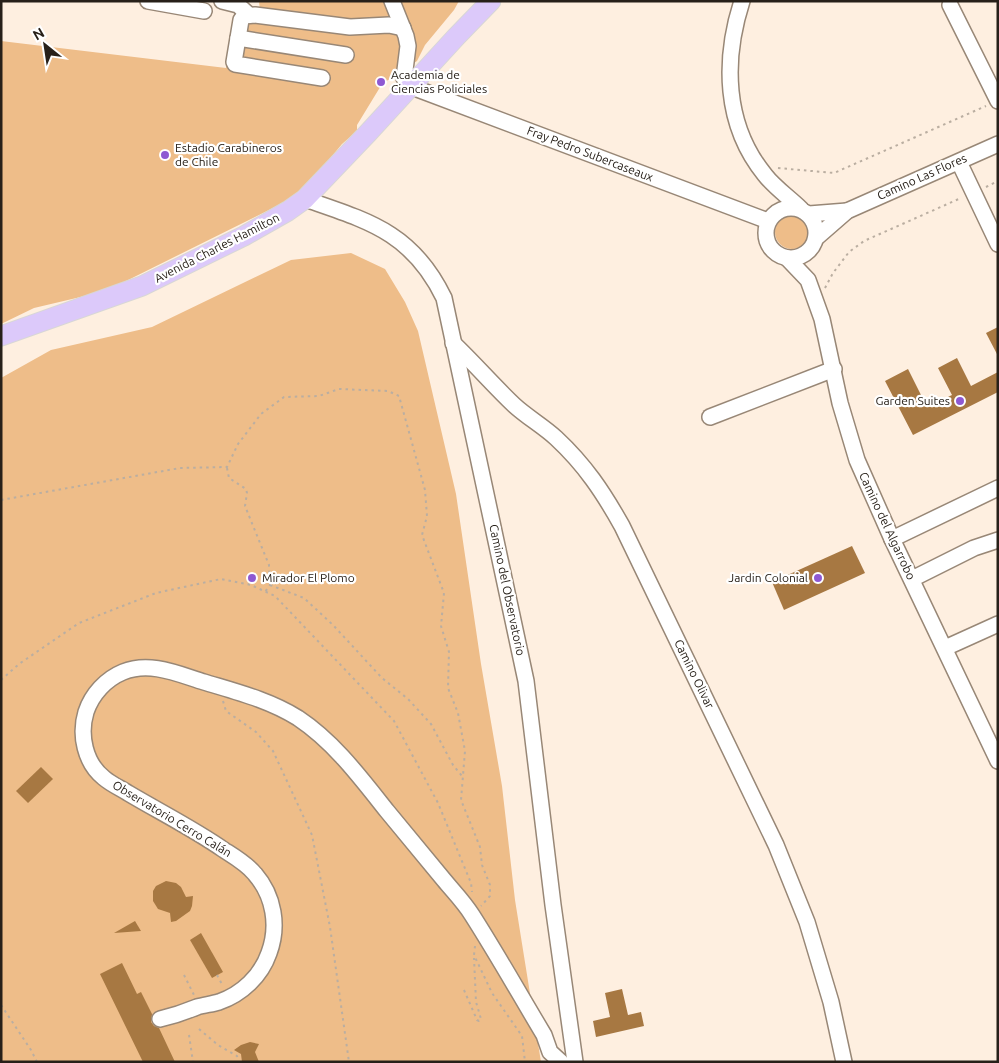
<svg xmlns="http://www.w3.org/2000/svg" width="999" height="1063" font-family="Ubuntu,sans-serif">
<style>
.green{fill:#eebd89}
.building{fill:#a77842}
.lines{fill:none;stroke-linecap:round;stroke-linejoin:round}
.minor-casing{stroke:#988776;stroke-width:18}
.major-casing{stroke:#d8d7d6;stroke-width:21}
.path{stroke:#baaea1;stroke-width:2;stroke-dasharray:2.5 4;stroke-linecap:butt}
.minor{stroke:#fff;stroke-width:15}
.major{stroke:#dcc9fa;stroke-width:19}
.poi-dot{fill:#8e59d2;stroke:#fff;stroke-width:2}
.labels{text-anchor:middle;stroke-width:4.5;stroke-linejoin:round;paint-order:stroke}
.poi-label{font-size:12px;fill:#272019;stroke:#fff;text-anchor:start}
.street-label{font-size:12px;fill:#272019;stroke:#fff}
</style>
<rect width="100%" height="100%" fill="#feefe0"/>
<g class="green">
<path d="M259 1H459L454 10 425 45 417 61 382 84 357 125V131L342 144 301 194 106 291 34 308 1 324V41L226 68 237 18 261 21Z"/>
<circle cx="792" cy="232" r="17"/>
<path d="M351 253 385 269 405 302 418 331 456 494 481 664 502 786 515 900 541 1062H1V378L51 350 152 327 291 260Z"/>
</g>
<g class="building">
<path d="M998 327V356L986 333Z"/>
<path d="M957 358 971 386 998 372V392L913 435 885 381 908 369 927 407 952 395 938 368Z"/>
<path d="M852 546 865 573 784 610 772 582Z"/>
<path d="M41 767 53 779 28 803 16 791Z"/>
<path d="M166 881 176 883 181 887 186 897 193 896 192 906 190 911 176 921 171 922 170 913 158 909 153 901V891L156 886Z"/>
<path d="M135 921 141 931 114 933Z"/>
<path d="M201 933 223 972 212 978 190 940Z"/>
<path d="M122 963 137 994 141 992 152 1014 151 1022 154 1026 159 1028 175 1062H143L100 974Z"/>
<path d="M622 989 628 1015 641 1012 644 1026 596 1037 593 1021 610 1017 605 993Z"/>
<path d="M250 1042 259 1044 255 1052 259 1062H242L241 1054 234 1050 241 1045Z"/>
</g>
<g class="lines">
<defs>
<g id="minor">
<path d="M148 1 204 11"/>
<path d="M222 1 238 5 249 15"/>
<path d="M392 1 406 36 408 46 404 78 412 87 768 221"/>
<path d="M742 1C723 60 724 125 765 175 775 188 790 198 801 209"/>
<path d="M950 5 998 101"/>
<path d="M238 38 346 55"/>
<path d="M322 78 235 64 234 62 241 20 244 16 255 15 350 27 389 25 403 28"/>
<path d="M959 162 998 244"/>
<path d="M305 199C368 221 412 232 444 298L526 681 553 905 575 1062"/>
<circle cx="791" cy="233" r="25"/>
<path d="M809 214 847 211"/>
<path d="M816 238 847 211 998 144"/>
<path d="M787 258 808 280 822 319 840 403 857 460 892 539 998 761"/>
<path d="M453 343C474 363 493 385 514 405 527 417 543 426 556 438 585 465 603 492 622 526L776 845 807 922 831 1002 844 1062"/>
<path d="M710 417 834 369"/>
<path d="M892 539 998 488"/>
<path d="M912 579 974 548 998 540"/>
<path d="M945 648 998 624"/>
<path d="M160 1019C173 1016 185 1012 197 1007 204 1005 212 1004 219 1002 242 994 261 976 269 953 279 926 274 896 255 874 247 864 235 857 224 850 194 829 160 812 128 793 120 788 111 784 104 778 85 763 79 735 86 712 92 694 106 679 123 672 150 661 178 674 204 682 237 692 269 700 298 718 334 742 360 777 387 811 406 834 425 857 444 880 453 891 464 902 472 915 497 954 520 995 544 1035L550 1052 561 1062"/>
</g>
<path id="major" d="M1 336 142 286 244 236 288 211 305 199 368 133 456 37 491 1"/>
</defs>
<use href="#minor" class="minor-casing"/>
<use href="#major" class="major-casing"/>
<g class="path">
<path d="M778 168 834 173 986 106"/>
<path d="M986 187 998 181"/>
<path d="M825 288 833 273 849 252 864 241 961 198"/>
<path d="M227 468 229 478 246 489 247 493 245 506 269 565 270 585 265 592"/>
<path d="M1 500 180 468 227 467 238 444 261 414 284 397 319 396 339 389 388 391 399 396 425 490 427 516 422 535 444 593 441 626 449 652 448 688 458 713 465 751 461 800 480 847 482 865 490 885V896L481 906"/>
<path d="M270 585 304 598 333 625 382 678 408 699 431 724 453 765 462 776"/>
<path d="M1 680 19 664 79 623 156 593 221 579 251 585 275 596 394 721 438 803 471 883 472 892"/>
<path d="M223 701 226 711 256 732 273 751 312 835 330 927 349 1062"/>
<path d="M475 946 474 955 492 993 522 1036 525 1062"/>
<path d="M184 975 194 995"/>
<path d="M217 975 223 986"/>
<path d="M464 990 477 1020 479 1021 481 1019 476 1002 474 958"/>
<path d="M1 1005 31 1050 37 1062"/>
<path d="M199 1029 218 1045 237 1056 238 1062"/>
<path d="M189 1035 193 1062"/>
</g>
<use href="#minor" class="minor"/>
<use href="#major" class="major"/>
</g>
<g class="poi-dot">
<circle cx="381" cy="82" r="5"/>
<circle cx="165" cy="155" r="5"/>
<circle cx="960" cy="401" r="5"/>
<circle cx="252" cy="578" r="5"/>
<circle cx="818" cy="578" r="5"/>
</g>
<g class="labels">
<g class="poi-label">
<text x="391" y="79">Academia de<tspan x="391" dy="14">Ciencias Policiales</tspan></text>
<text x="175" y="152">Estadio Carabineros<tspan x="175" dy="14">de Chile</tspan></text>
<text x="950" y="405" text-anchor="end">Garden Suites</text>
<text x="262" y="582">Mirador El Plomo</text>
<text x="808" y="582" text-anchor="end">Jardin Colonial</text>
</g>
<g class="street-label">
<text transform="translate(590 154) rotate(21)" y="4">Fray Pedro Subercaseaux</text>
<text transform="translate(922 177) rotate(-24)" y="4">Camino Las Flores</text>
<text transform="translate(217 248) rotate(-27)" y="4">Avenida Charles Hamilton</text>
<text transform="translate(887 526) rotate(65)" y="4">Camino del Algarrobo</text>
<text transform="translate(507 590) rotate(78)" y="4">Camino del Observatorio</text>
<text transform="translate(694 674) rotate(64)" y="4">Camino Olivar</text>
<text transform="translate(172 819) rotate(31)" y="4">Observatorio Cerro Calán</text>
</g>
</g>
<rect width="999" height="1063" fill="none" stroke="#272019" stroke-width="5"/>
<g transform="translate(45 45) rotate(330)" stroke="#ffffff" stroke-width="4" paint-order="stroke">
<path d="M0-4L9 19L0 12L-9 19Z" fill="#272019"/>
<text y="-8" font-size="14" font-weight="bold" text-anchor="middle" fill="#272019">N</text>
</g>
</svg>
